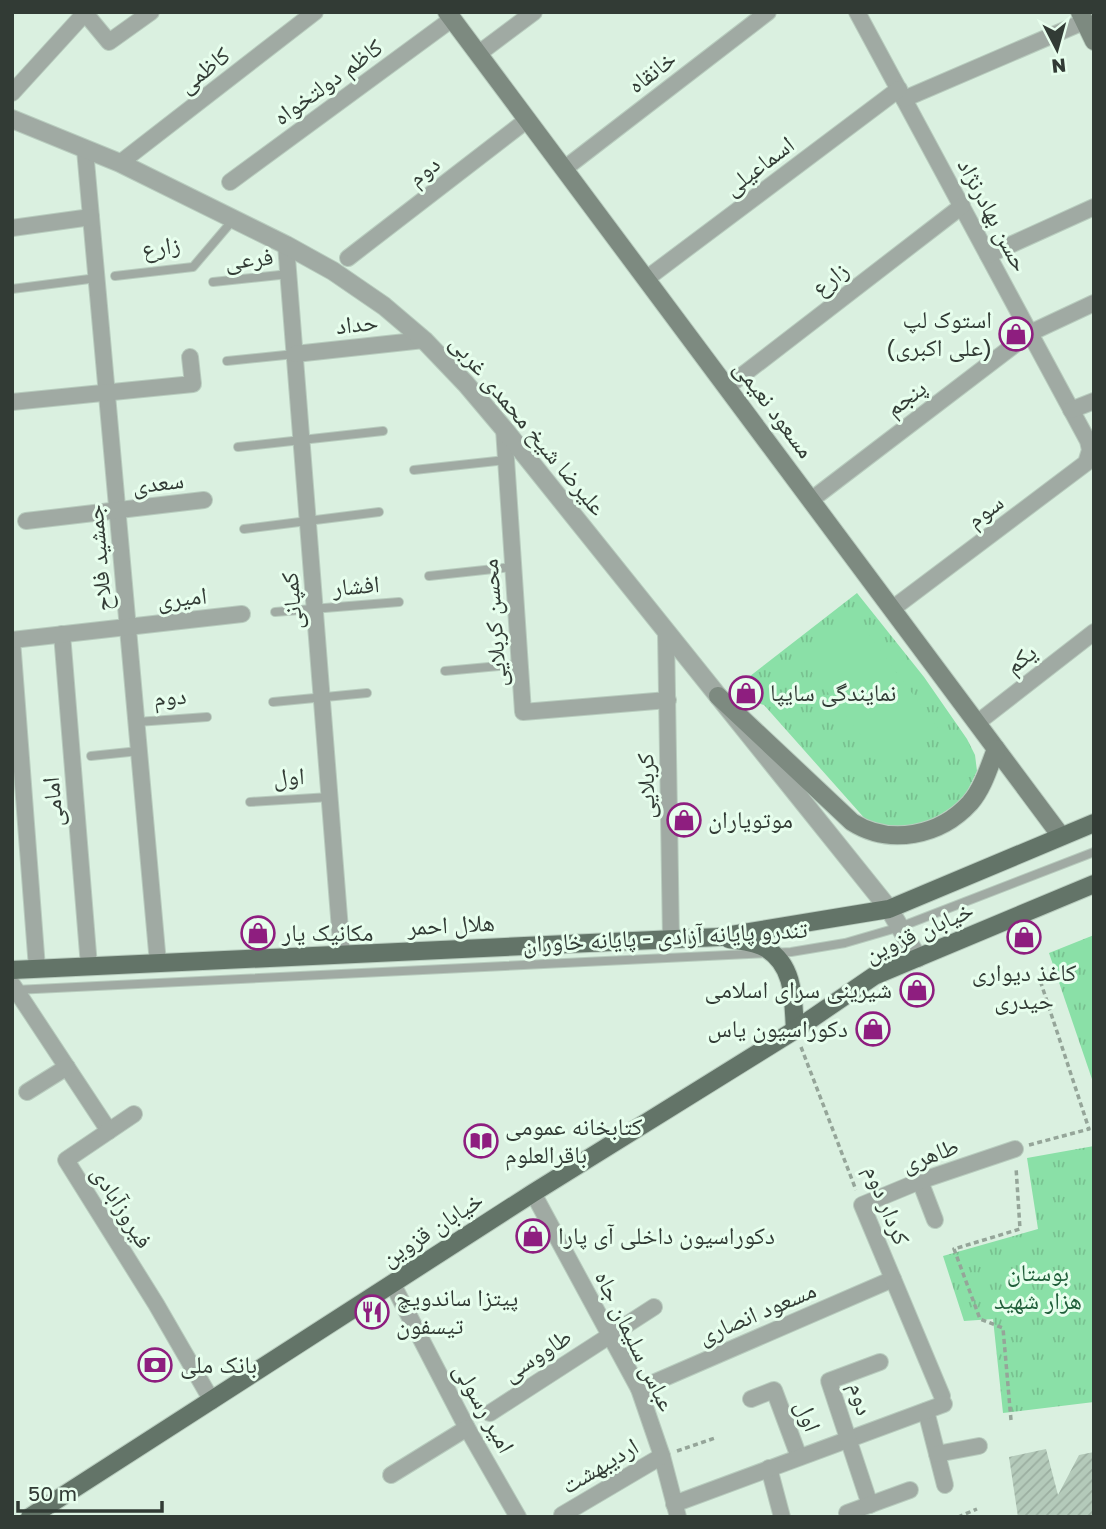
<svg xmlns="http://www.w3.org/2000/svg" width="1106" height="1529" font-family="'Golos Text','Noto Naskh Arabic',sans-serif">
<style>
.park{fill:url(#park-tufts)}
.pitch{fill:#8ae0a7}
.building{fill:url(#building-hatch)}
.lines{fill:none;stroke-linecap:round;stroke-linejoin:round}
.service-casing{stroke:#b8ccbe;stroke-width:10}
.minor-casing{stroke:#b8ccbe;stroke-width:18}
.tertiary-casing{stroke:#b8ccbe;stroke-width:20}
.secondary-casing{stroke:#b8ccbe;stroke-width:20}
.primary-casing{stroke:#b8ccbe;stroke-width:20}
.path{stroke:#95a599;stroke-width:3.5;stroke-dasharray:5 3.5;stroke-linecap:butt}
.service{stroke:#a0aaa3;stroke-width:8}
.minor{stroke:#a0aaa3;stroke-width:16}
.tertiary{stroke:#a0aaa3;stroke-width:18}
.secondary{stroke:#7d8a80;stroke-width:18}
.primary{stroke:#637468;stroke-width:18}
.labels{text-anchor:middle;stroke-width:6;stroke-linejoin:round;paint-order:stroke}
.street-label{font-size:24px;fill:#323b35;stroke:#e7feed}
.poi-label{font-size:24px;fill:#323b35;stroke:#e7feed;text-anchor:start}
.park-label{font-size:24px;fill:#205f3a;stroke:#e7feed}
</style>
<defs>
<pattern id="park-tufts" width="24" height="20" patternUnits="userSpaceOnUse" patternTransform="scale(1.75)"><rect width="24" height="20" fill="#8ae0a7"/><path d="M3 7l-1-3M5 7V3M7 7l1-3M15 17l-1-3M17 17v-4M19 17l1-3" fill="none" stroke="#78c190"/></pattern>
<pattern id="building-hatch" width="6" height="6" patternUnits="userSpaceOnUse" patternTransform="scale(1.75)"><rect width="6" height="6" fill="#b4caba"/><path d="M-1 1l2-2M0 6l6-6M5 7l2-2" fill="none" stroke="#9baea0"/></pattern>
</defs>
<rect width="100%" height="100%" fill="#daf0e0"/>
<g class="park">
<path d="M857 593 924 677 967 739 975 755 977 771 963 800 924 825 899 831 867 821 764 705 727 694Z"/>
<path d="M1094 935V1085L1049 953Z"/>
<path d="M1094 1146V1402L1003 1413 993 1319 964 1321 943 1256 1038 1229 1027 1158Z"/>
</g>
<path class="pitch" d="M858 620 940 731 888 770 804 662Z"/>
<path class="building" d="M1046 1449 1058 1495 1079 1455 1094 1452V1517H1018L1009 1457Z"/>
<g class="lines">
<defs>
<g id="service">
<path d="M115 276 193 267 233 220"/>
<path d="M213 282 289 274"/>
<path d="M12 289 97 278"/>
<path d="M227 361 295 354"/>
<path d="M238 447 383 431"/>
<path d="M414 470 506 460"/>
<path d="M244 529 379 512"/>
<path d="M429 576 513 567"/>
<path d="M275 612 399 602"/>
<path d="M445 671 520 664"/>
<path d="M273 702 367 693"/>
<path d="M137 722 207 717"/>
<path d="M91 756 139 751"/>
<path d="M250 802 330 797"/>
<path d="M15 990 791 952 845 943 900 927 1094 852"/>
</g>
<g id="minor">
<path d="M857 12 1088 441 1090 450 1086 463 892 609"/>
<path d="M478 54 534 12"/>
<path d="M12 93 85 13 109 42 151 12"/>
<path d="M904 99 1081 23 1083 19"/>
<path d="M85 150 158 963"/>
<path d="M120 163 315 12"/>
<path d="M564 169 768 12"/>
<path d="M230 182 452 19"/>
<path d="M12 228 91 217"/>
<path d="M286 245 342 955"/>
<path d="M988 255 1094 207"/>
<path d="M348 258 527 120"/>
<path d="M646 279 899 89"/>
<path d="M295 354 424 340"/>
<path d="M727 387 962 206"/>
<path d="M12 402 193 384 190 357"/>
<path d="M1071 410 1094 401"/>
<path d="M504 429 523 712 668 700"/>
<path d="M811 500 1030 333 1094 303"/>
<path d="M26 521 204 500"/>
<path d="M666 632 671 939"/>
<path d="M62 634 89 966"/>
<path d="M12 640 37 968"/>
<path d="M12 640 242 614"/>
<path d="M977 723 1094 632"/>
<path d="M12 984 109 1131"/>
<path d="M27 1092 67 1067"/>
<path d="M134 1114 66 1160 156 1304 212 1401"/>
<path d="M920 1181 935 1220"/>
<path d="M533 1193 639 1389 662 1456 678 1517"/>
<path d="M392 1283 467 1428 518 1517"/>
<path d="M639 1389 893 1279"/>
<path d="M942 1396 862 1205 920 1181 1015 1149"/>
<path d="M751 1399 774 1390 799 1457"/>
<path d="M926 1411 945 1485"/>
<path d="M490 1413 654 1307"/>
<path d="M937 1454 979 1446"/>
<path d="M769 1468 782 1517"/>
<path d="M391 1475 467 1428"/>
<path d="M674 1504 944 1404"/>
<path d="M870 1505 829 1381 880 1362"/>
<path d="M847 1513 910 1490"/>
<path d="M562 1515 662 1456"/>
</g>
<path id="tertiary" d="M12 119 120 163 286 245 333 271 384 306 424 340 466 384 504 429 889 909 918 958"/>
<g id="secondary">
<path d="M447 12 1061 836"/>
<path d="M1080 12 1094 41"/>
<path d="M718 696 852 822C890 846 940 836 970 803 983 788 989 767 996 749"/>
</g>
<g id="primary">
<path d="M729 939C741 941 757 942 767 949 795 967 793 1000 795 1030"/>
<path d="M12 970 719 937 889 909 1094 823"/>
<path d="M30 1517 533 1193 795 1030 874 976 1094 884"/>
</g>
</defs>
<use href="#service" class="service-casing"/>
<use href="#minor" class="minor-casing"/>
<use href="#tertiary" class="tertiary-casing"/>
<use href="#secondary" class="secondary-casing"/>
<use href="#primary" class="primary-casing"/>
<g class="path">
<path d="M801 1047 856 1190"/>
<path d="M1029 1145 1089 1129 1039 977"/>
<path d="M1011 1420 1003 1328 980 1319 954 1249 1020 1229 1016 1167"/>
<path d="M677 1451 715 1438"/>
<path d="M958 1517 977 1509"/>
</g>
<use href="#service" class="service"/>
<use href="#minor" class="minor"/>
<use href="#tertiary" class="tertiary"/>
<use href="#secondary" class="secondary"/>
<use href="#primary" class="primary"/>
</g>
<defs>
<symbol id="shop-ring" viewBox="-11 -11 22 22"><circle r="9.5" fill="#e7feed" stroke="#8e1e7f" stroke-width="1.5"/><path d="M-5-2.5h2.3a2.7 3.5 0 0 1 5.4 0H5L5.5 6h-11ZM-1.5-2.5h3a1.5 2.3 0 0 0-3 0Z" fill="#8e1e7f"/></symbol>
<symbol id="library-ring" viewBox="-11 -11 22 22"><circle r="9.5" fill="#e7feed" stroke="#8e1e7f" stroke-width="1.5"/><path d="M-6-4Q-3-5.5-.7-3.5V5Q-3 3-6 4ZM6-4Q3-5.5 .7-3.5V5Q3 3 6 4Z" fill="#8e1e7f"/></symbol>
<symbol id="restaurant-ring" viewBox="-11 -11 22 22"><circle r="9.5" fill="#e7feed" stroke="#8e1e7f" stroke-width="1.5"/><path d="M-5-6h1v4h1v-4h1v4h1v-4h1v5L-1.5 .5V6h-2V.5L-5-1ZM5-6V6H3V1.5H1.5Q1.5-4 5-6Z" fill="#8e1e7f"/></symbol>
<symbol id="bank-ring" viewBox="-11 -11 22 22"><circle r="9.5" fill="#e7feed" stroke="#8e1e7f" stroke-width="1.5"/><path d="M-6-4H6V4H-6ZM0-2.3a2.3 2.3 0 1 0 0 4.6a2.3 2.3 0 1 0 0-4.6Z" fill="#8e1e7f"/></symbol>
</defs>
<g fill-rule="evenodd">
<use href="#shop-ring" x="997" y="315" width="38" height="38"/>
<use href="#shop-ring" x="727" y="674" width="38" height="38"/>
<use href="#shop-ring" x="665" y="801" width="38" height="38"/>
<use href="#shop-ring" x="239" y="914" width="38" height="38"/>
<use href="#shop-ring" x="1005" y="918" width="38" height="38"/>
<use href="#shop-ring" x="898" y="971" width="38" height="38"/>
<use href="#shop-ring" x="854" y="1010" width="38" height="38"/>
<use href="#library-ring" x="462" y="1122" width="38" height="38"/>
<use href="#shop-ring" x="514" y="1217" width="38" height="38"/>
<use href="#restaurant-ring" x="353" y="1293" width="38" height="38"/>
<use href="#bank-ring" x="136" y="1346" width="38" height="38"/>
</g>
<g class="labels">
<g class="street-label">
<text transform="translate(204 70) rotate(-38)" y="8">کاظمی</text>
<text transform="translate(652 72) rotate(-37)" y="8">خانقاه</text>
<text transform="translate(328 82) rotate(-36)" y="8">کاظم دولتخواه</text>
<text transform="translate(759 166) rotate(-37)" y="8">اسماعیلی</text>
<text transform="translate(424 171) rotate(-38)" y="8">دوم</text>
<text transform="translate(993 215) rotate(62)" y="8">حسن بهادرنژاد</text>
<text transform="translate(161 247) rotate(-8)" y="8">زارع</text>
<text transform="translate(249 259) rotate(-6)" y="8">فرعی</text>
<text transform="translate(830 279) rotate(-38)" y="8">زارع</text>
<text transform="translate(357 324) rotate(-6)" y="8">حداد</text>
<text transform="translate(906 398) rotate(-37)" y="8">پنجم</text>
<text transform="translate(774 409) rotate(53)" y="8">مسعود نعیمی</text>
<text transform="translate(528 425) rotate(50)" y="8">علیرضا شیخ محمدی غربی</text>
<text transform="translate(158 483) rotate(-7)" y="8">سعدی</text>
<text transform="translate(985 511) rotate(-37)" y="8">سوم</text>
<text transform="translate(99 558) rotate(-95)" y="8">جمشید فلاح</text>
<text transform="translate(356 586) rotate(-5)" y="8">افشار</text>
<text transform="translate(182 598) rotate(-6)" y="8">امیری</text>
<text transform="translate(292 601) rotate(-95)" y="8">کمپانی</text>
<text transform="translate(494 623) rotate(-94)" y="8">محسن کربلایی</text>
<text transform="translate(1021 659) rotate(-38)" y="8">یکم</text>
<text transform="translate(170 697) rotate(-4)" y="8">دوم</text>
<text transform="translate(289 777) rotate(-3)" y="8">اول</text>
<text transform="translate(646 786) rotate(-91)" y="8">کربلایی</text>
<text transform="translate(53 802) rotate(-95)" y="8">امامی</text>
<text transform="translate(451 925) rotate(-3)" y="8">هلال احمر</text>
<text transform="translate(919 932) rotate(-24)" y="8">خیابان قزوین</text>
<text transform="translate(665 937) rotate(-3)" y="8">تندرو پایانه آزادی - پایانه خاوران</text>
<text transform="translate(930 1155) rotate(-20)" y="8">طاهری</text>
<text transform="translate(887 1205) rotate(68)" y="8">کردار دوم</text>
<text transform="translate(122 1207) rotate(58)" y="8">فیروزآبادی</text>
<text transform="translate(432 1229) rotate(-33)" y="8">خیابان قزوین</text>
<text transform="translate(757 1313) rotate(-23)" y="8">مسعود انصاری</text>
<text transform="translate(635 1341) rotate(64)" y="8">عباس سلیمان جاه</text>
<text transform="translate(537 1355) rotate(-33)" y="8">طاووسی</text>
<text transform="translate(861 1399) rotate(75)" y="8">دوم</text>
<text transform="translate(484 1408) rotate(61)" y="8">امیر رسولی</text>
<text transform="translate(808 1416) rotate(69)" y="8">اول</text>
<text transform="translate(600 1466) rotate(-31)" y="8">اردیبهشت</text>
</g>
<g class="poi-label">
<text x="992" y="328" text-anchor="end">استوک لپ<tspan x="992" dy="28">(علی اکبری)</tspan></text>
<text x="770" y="701">نمایندگی سایپا</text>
<text x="708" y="828">موتویاران</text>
<text x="282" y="941">مکانیک یار</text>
<text x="1024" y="981" text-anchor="middle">کاغذ دیواری<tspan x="1024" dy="28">حیدری</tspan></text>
<text x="892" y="998" text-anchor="end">شیرینی سرای اسلامی</text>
<text x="848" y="1037" text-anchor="end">دکوراسیون یاس</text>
<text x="505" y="1135">کتابخانه عمومی<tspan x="505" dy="28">باقرالعلوم</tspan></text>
<text x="558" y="1244">دکوراسیون داخلی آی پارا</text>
<text x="396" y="1306">پیتزا ساندویچ<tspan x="396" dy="28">تیسفون</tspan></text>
<text x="180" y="1373">بانک ملی</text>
</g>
<g class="park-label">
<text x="1038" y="1281">بوستان<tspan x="1038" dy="28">هزار شهید</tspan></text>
</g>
</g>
<rect width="1106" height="1529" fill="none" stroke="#323b35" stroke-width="28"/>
<g transform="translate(1057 49) rotate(174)" stroke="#e7feed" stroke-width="5" paint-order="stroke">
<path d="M0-5L12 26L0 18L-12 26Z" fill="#323b35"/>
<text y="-10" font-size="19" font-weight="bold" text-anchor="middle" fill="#323b35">N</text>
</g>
<path d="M18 1501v10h144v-10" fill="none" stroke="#323b35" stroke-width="3.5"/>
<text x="28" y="1501" font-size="21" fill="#323b35" stroke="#e7feed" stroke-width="5" paint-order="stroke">50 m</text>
</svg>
